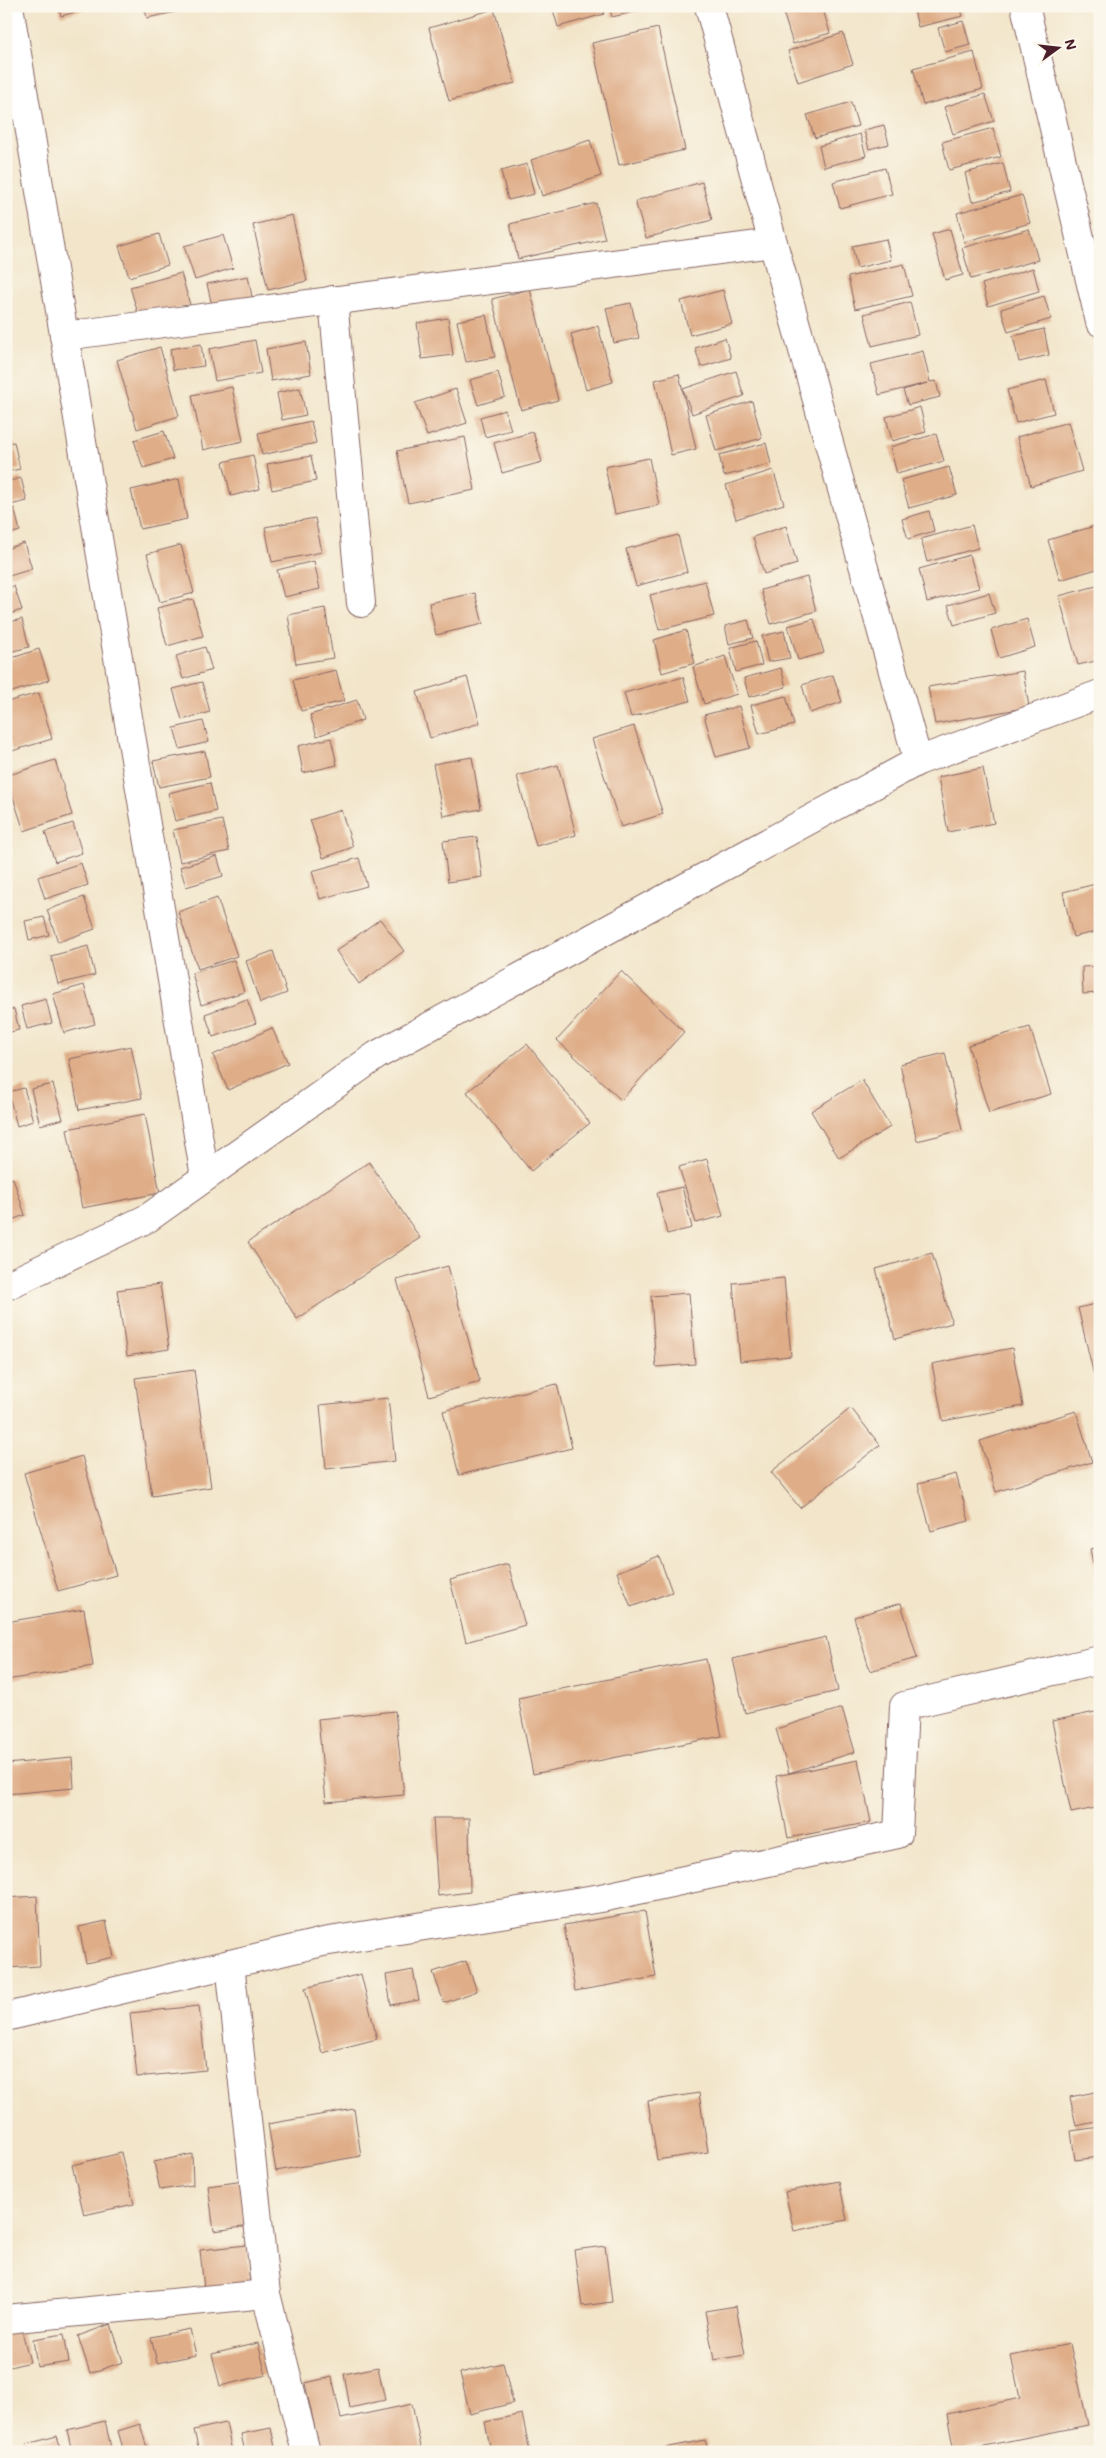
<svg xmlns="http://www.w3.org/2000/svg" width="1106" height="2458" font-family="Mali,sans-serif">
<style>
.building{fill:#dfad88}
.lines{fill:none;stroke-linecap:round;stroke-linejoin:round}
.minor-casing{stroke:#856462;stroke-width:30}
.minor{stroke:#fff;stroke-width:28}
</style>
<rect width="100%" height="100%" fill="#fbf7ec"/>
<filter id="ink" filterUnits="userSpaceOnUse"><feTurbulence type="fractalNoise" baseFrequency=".02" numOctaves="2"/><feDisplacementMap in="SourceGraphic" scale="10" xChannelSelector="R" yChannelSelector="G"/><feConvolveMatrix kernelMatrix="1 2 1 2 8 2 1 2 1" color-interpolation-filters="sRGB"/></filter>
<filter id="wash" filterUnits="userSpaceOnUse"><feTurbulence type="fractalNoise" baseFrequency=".0096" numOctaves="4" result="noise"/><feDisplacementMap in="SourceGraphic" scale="20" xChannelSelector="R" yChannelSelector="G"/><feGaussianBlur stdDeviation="1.12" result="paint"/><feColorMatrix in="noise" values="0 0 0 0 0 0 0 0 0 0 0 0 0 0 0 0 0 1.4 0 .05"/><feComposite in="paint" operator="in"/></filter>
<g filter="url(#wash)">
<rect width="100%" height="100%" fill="#f2e5c9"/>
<g id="blocks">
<g class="building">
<path d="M58 6H94V7L61 16Z"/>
<path d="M144 6H199V7L147 18Z"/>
<path d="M552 6H602L604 14 558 27Z"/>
<path d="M609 6H654V7L612 17Z"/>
<path d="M781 6H822L830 33 793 44Z"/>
<path d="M913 6H960L963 16 918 27Z"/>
<path d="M494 9 515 83 449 101 429 28Z"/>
<path d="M963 21 970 45 945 52 938 28Z"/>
<path d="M658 28 685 150 619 165 592 43Z"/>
<path d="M843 33 853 64 798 82 788 51Z"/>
<path d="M974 52 983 89 923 105 913 68Z"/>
<path d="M985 94 994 121 953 134 944 107Z"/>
<path d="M851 102 858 126 815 138 807 115Z"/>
<path d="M884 125 889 144 869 149 864 130Z"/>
<path d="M993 128 1001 157 949 170 942 142Z"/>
<path d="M860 134 866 156 824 167 819 146Z"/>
<path d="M590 140 601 176 542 196 531 160Z"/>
<path d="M1003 163 1010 192 972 202 965 173Z"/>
<path d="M527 164 534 194 508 200 501 171Z"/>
<path d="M885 168 892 194 840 208 833 182Z"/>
<path d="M702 182 712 220 646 238 635 201Z"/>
<path d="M1022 195 1030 223 964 242 957 213Z"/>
<path d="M596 203 605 239 518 259 510 224Z"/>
<path d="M292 215 307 281 268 290 253 225Z"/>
<path d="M950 229 963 275 945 280 932 234Z"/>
<path d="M1029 229 1038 260 971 279 962 248Z"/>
<path d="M159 234 168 265 129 277 119 246Z"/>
<path d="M223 235 233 268 195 280 184 246Z"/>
<path d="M886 239 891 260 857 268 852 246Z"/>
<path d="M904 264 912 296 855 309 848 277Z"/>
<path d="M1033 268 1039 291 988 306 982 284Z"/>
<path d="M181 273 190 305 140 320 130 287Z"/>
<path d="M248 276 253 302 213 310 207 284Z"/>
<path d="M530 289 558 400 521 410 492 299Z"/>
<path d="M723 290 732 324 690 335 681 301Z"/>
<path d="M1044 296 1051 319 1008 332 1001 309Z"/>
<path d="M910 302 918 335 872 346 864 314Z"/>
<path d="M631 303 639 338 614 343 606 308Z"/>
<path d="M486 315 495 357 466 362 457 321Z"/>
<path d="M448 318 453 355 422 359 417 323Z"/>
<path d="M598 326 613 382 586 390 571 334Z"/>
<path d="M1044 329 1049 355 1019 362 1013 336Z"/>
<path d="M725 338 731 358 701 367 695 348Z"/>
<path d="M255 340 261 373 215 381 209 349Z"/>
<path d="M306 342 311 374 271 381 266 349Z"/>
<path d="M201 344 204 366 173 370 170 349Z"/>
<path d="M160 347 179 416 137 429 117 360Z"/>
<path d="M923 351 930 382 936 381 940 397 908 405 903 390 927 383 879 395 871 364Z"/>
<path d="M736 371 744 396 692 414 683 389Z"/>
<path d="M498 372 505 397 478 405 470 380Z"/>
<path d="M679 374 696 449 671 455 655 380Z"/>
<path d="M1046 380 1054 413 1016 423 1007 390Z"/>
<path d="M232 387 243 441 203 450 192 395Z"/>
<path d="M300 388 306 415 282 420 277 393Z"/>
<path d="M456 389 467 423 427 436 415 403Z"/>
<path d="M752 401 762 438 716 451 706 415Z"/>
<path d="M920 407 926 432 892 441 886 417Z"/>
<path d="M505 410 511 430 485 437 480 417Z"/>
<path d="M311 421 316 443 262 455 258 433Z"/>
<path d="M1068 422 1082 471 1031 486 1017 437Z"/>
<path d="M164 431 173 459 143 468 134 440Z"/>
<path d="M533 432 542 462 502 473 494 443Z"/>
<path d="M936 434 944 461 897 474 890 447Z"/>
<path d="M465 437 475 490 408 503 397 451Z"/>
<path d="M14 442 20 469 6 472V443Z"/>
<path d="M766 443 771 464 724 476 719 455Z"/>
<path d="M253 455 260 489 231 496 223 462Z"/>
<path d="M311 456 316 481 272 490 267 464Z"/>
<path d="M649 458 659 505 615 514 605 467Z"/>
<path d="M949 467 957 495 909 508 901 480Z"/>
<path d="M773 470 784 504 736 519 726 485Z"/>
<path d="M21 478 27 501 6 506V482Z"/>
<path d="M179 479 187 519 140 529 131 490Z"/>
<path d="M14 508 20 531 6 535V510Z"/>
<path d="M929 511 934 531 908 539 902 519Z"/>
<path d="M315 518 322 552 272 562 265 527Z"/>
<path d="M972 525 978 548 927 562 921 539Z"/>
<path d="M1098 525 1100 568 1060 580 1048 540Z"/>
<path d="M786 526 797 564 764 574 753 537Z"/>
<path d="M678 535 687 572 636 586 626 549Z"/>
<path d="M24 543 32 569 6 577V549Z"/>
<path d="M181 545 194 593 160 602 147 554Z"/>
<path d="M970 555 979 588 927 602 919 569Z"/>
<path d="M314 561 320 589 284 597 277 570Z"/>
<path d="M807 577 816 611 771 624 761 590Z"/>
<path d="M705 581 714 616 659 630 650 595Z"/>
<path d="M1100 585V660L1078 665 1059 596Z"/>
<path d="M14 586 22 610 6 615V589Z"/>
<path d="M475 593 483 624 436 635 429 603Z"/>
<path d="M989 593 995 613 954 625 948 605Z"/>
<path d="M193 599 203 636 167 646 157 608Z"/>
<path d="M325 608 333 658 296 664 288 615Z"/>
<path d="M22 619 29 647 6 653V623Z"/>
<path d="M814 619 824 653 798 660 788 626Z"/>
<path d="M1027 619 1035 647 999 658 991 630Z"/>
<path d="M748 620 753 638 729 644 725 626Z"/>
<path d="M686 630 695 663 662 673 654 640Z"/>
<path d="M784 631 790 658 768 662 762 636Z"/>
<path d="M756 641 762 665 736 672 730 648Z"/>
<path d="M205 647 212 670 183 679 176 656Z"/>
<path d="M39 649 49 680 6 694V660Z"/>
<path d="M725 656 737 694 704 704 693 667Z"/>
<path d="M781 668 786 687 749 697 744 678Z"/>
<path d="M336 670 344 701 301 711 293 680Z"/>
<path d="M1023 671 1029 707 935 724 928 687Z"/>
<path d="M833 675 842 702 810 713 802 685Z"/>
<path d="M467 677 480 723 430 738 417 692Z"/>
<path d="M683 677 690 701 631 717 624 693Z"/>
<path d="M202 682 210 712 182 720 173 689Z"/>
<path d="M39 693 52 739 12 751 6 731V702Z"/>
<path d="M786 696 794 725 759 734 751 705Z"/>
<path d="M357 700 363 720 317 736 310 715Z"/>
<path d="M739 706 750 748 716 757 704 715Z"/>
<path d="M203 721 209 742 180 749 174 728Z"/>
<path d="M634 726 663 814 621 827 592 739Z"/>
<path d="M331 738 337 765 303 773 298 746Z"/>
<path d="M205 751 210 777 159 787 153 761Z"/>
<path d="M472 757 481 809 443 816 433 764Z"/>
<path d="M55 760 72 815 24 831 6 776Z"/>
<path d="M558 765 576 835 536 846 517 776Z"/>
<path d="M983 768 994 823 948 832 938 777Z"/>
<path d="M210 783 216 811 175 821 168 793Z"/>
<path d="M341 810 353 847 323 858 310 820Z"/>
<path d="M222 820 229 851 180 862 173 830Z"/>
<path d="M73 823 82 853 55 862 45 832Z"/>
<path d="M477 837 482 877 448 882 443 841Z"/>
<path d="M217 856 223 876 186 887 180 867Z"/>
<path d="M359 858 367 886 320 899 312 871Z"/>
<path d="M81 863 88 885 45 899 38 877Z"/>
<path d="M1100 883V931L1073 937 1063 892Z"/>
<path d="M84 897 95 929 58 942 47 910Z"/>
<path d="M217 898 237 956 198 969 178 912Z"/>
<path d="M44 917 49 935 29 940 25 921Z"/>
<path d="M380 919 404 951 359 984 336 951Z"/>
<path d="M88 946 95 975 58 984 51 956Z"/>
<path d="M273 951 287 993 260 1003 246 961Z"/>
<path d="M234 960 244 992 201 1005 192 973Z"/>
<path d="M1100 966V993L1083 994 1082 967Z"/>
<path d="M621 971 684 1032 621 1100 557 1040Z"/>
<path d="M84 985 95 1024 64 1033 53 994Z"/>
<path d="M46 999 52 1023 27 1029 21 1006Z"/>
<path d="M247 999 256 1023 213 1037 205 1014Z"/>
<path d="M14 1009 19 1030 6 1033V1011Z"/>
<path d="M1030 1027 1051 1094 989 1113 968 1045Z"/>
<path d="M272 1028 288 1063 228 1090 213 1055Z"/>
<path d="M527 1044 590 1123 531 1171 467 1092Z"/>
<path d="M131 1046 142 1098 79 1110 69 1059Z"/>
<path d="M945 1053 962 1130 917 1141 900 1064Z"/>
<path d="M862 1080 890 1127 839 1158 811 1111Z"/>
<path d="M53 1084 63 1119 40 1125 31 1089Z"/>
<path d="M24 1088 33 1121 17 1126 8 1092Z"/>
<path d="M145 1114 160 1193 82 1208 67 1129Z"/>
<path d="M707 1159 723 1216 696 1223 679 1167Z"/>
<path d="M369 1162 420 1238 297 1319 248 1242Z"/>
<path d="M13 1178 25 1215 6 1222V1180Z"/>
<path d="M682 1187 692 1228 667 1234 657 1193Z"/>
<path d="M932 1253 952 1323 895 1339 876 1269Z"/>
<path d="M448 1266 480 1382 429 1396 397 1280Z"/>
<path d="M784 1278 791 1356 740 1361 733 1283Z"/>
<path d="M160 1284 169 1349 127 1356 117 1290Z"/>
<path d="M689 1293 695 1364 656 1367 651 1296Z"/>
<path d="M1100 1303V1384H1096L1078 1308Z"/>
<path d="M1012 1348 1023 1406 943 1421 932 1364Z"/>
<path d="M194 1370 211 1487 152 1496 135 1378Z"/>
<path d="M557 1384 572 1448 459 1475 443 1411Z"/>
<path d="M388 1398 395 1461 326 1469 320 1405Z"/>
<path d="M851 1408 880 1445 800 1508 771 1472Z"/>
<path d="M1076 1411 1092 1462 996 1492 980 1441Z"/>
<path d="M82 1456 116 1575 58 1591 24 1473Z"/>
<path d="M956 1474 969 1521 931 1531 918 1484Z"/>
<path d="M1100 1547V1591H1099L1090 1549Z"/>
<path d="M659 1556 672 1592 631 1607 617 1572Z"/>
<path d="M508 1564 525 1625 466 1642 450 1580Z"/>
<path d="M901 1603 917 1658 870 1671 854 1617Z"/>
<path d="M84 1609 93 1666 6 1680V1622Z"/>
<path d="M826 1637 838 1691 745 1713 733 1659Z"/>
<path d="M706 1659 722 1736 533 1774 518 1698Z"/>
<path d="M842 1708 855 1752 789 1773 776 1729Z"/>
<path d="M395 1711 404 1795 326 1802 318 1719Z"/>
<path d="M1100 1711V1807L1071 1813 1052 1721Z"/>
<path d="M72 1758 74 1788 6 1794V1764Z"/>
<path d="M858 1760 871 1822 788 1838 776 1776Z"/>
<path d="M433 1818H469L470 1892 438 1896Z"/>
<path d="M37 1896 40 1966 6 1968V1898Z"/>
<path d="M645 1911 656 1977 575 1991 564 1925Z"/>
<path d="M106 1921 114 1957 86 1963 79 1927Z"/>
<path d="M466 1961 477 1991 444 2003 433 1972Z"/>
<path d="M413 1970 419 2000 391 2005 386 1975Z"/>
<path d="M361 1974 377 2039 322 2053 305 1988Z"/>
<path d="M199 2006 206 2070 137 2077 130 2013Z"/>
<path d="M1100 2091V2121L1076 2126 1070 2097Z"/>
<path d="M699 2093 708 2152 657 2160 648 2101Z"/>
<path d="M354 2109 361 2156 276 2171 268 2124Z"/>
<path d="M1100 2127V2157L1075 2160 1071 2131Z"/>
<path d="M121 2153 134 2204 84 2215 72 2165Z"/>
<path d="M192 2154 193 2185 160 2190 154 2162Z"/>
<path d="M244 2181 250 2226 214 2231 208 2186Z"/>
<path d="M839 2181 847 2220 794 2231 785 2192Z"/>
<path d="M247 2245 250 2285 204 2289 200 2250Z"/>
<path d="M605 2246 612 2302 582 2306 574 2250Z"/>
<path d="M736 2306 745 2355 714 2360 705 2311Z"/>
<path d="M111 2324 123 2362 90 2373 78 2336Z"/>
<path d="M21 2328 30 2362 6 2368V2333Z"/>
<path d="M190 2329 196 2355 157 2363 151 2337Z"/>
<path d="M64 2334 69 2362 37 2367 33 2339Z"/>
<path d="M258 2343 266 2375 220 2386 212 2354Z"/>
<path d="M1070 2344 1088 2425 954 2452 947 2414 1020 2398 1011 2356Z"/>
<path d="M503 2363 513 2403 470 2414 460 2373Z"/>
<path d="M378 2367 385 2400 350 2408 344 2374Z"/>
<path d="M332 2377 341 2419 412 2404 422 2452H320L305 2383Z"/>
<path d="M522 2414 530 2452H491L485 2422Z"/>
<path d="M105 2421 112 2452H72L67 2430Z"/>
<path d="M226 2423 232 2452H199L194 2430Z"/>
<path d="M140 2424 148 2452H124L118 2431Z"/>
<path d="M271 2428 276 2452H245L241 2434Z"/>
<path d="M57 2436 62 2452H29L27 2444Z"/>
<path d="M705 2440 709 2452H650L649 2451Z"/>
</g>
</g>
</g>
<g filter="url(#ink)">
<use href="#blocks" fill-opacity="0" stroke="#856462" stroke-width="1"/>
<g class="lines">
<defs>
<g id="minor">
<path d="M9 6 205 1177"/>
<path d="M709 6 773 243 918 761"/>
<path d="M1025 6 1100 322"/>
<path d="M333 300 361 603"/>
<path d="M64 336 773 243"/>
<path d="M6 1286 148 1218 377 1055 918 761 1100 694"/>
<path d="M230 1964 266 2294 306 2452"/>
<path d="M6 2017 323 1942 601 1898 898 1834 904 1706 1100 1660"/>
<path d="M6 2319 266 2294"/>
</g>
</defs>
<use href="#minor" class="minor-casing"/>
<use href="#minor" class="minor"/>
</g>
</g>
<rect width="1106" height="2458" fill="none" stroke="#fbf7ec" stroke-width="25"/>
<g transform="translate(1058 48) rotate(75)" stroke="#fbf7ec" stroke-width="4" paint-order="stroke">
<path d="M0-4L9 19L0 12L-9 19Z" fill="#4a1f2b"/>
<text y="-8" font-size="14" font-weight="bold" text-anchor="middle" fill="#4a1f2b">N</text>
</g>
</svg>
